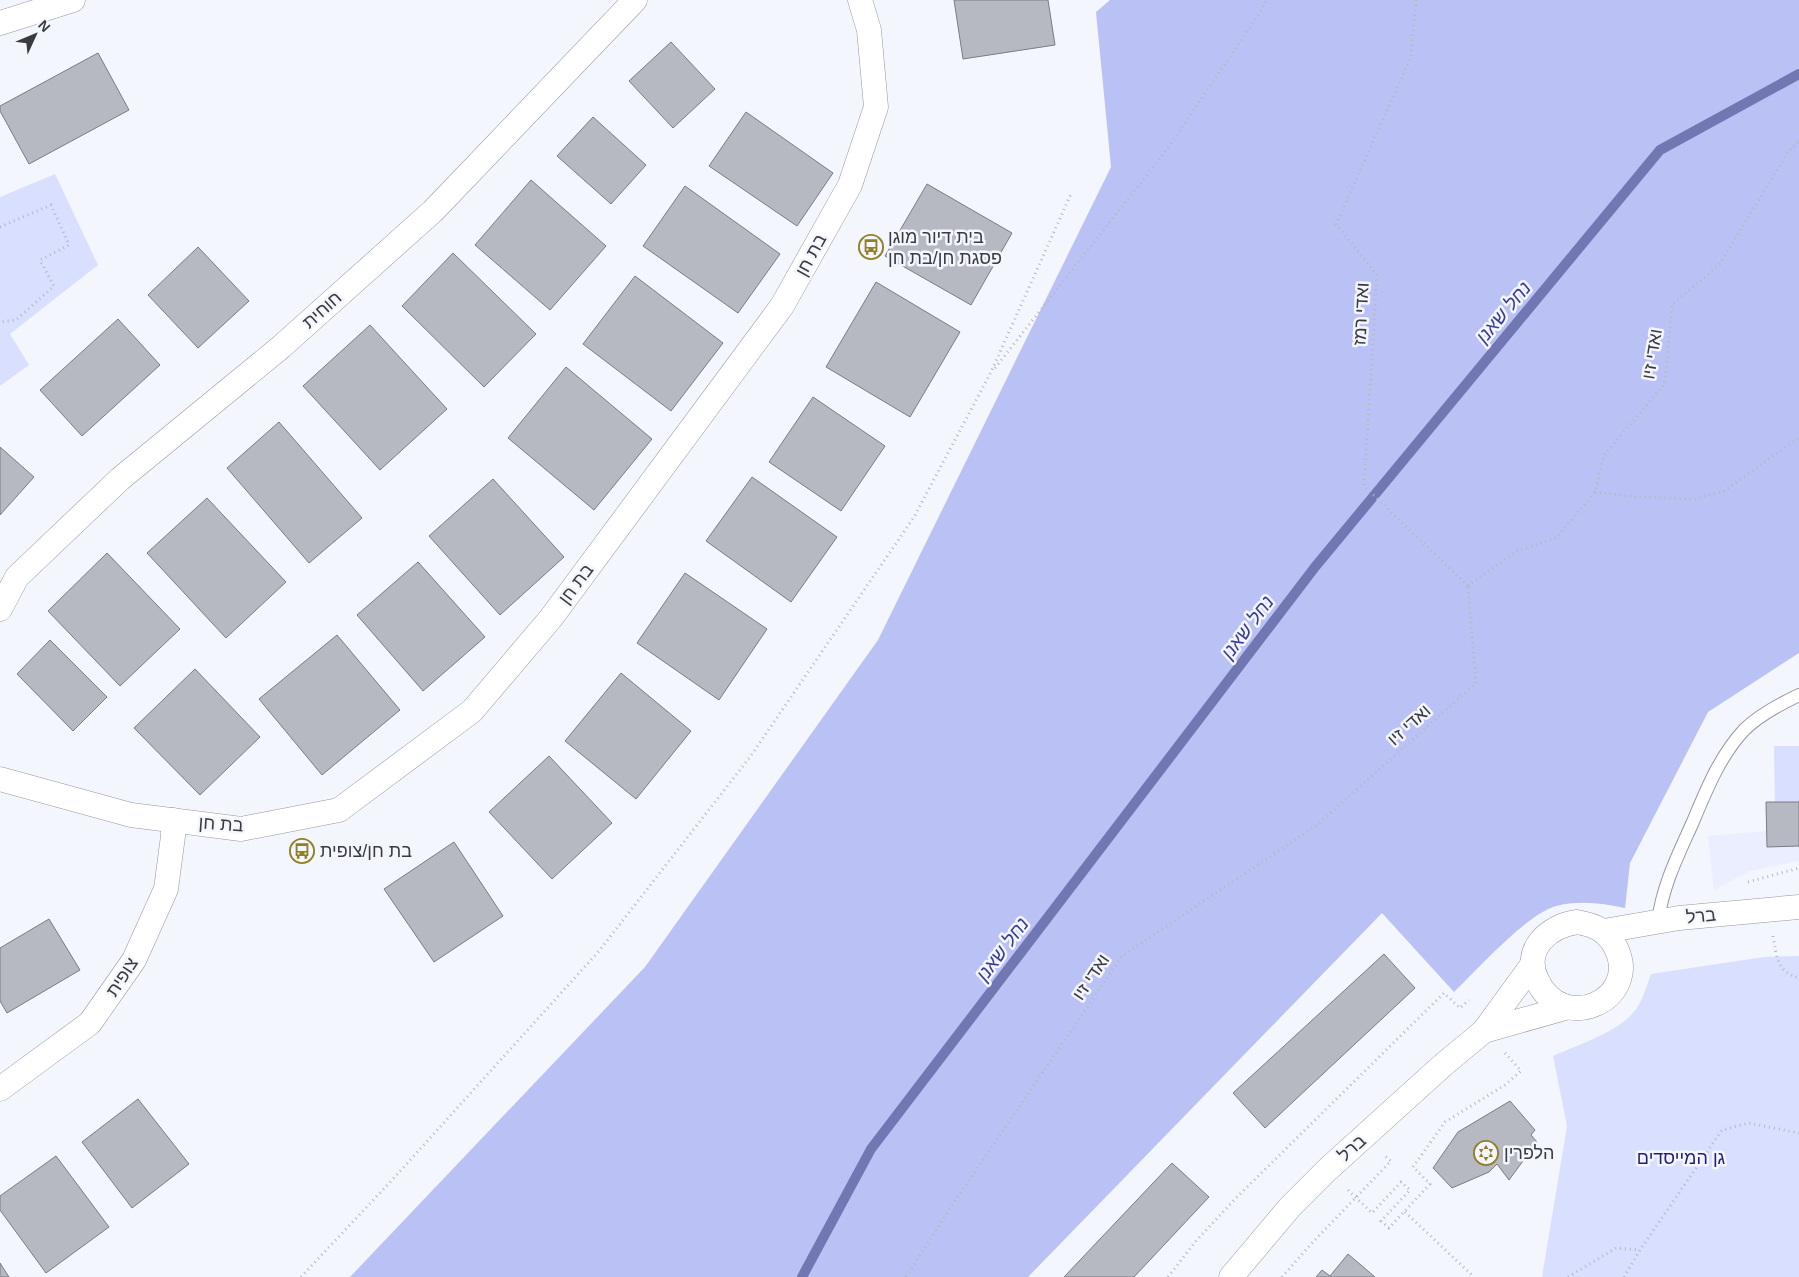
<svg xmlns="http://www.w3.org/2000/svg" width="1799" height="1277" font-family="Arial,Heebo,sans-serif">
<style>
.built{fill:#eaeeff}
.green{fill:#d9dfff}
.forest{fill:#b9c1f5}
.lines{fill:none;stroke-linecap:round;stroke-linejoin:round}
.stream{stroke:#7077b3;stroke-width:10}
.building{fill:#b7b9c2;stroke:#7a7b84}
.service-casing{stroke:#9597a0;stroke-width:14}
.minor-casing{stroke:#9597a0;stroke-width:25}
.path{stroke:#b6b8bf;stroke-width:3;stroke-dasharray:1 4;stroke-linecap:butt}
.service{stroke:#fff;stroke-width:12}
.minor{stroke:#fff;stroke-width:24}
.labels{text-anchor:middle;stroke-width:5;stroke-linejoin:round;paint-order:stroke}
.poi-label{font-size:18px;fill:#3a3b3f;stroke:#f4f6fe;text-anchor:start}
.street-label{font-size:18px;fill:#3a3b3f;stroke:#f4f6fe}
.park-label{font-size:18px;fill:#241a7a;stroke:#f4f6fe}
.water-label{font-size:19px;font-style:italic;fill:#3a3b9b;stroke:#f4f6fe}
</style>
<rect width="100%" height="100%" fill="#f4f6fe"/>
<path class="built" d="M1774 746H1799V861L1750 871 1714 890 1708 836 1766 831V802H1775Z"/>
<g class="green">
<path d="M55 174 98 265 10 334 29 365 0 386V197Z"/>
<path d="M1774 746H1799V802H1775Z"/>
<path d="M1799 956V1277H1542L1567 1126 1553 1056C1575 1046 1615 1033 1631 1015 1642 1004 1646 988 1651 974L1764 957Z"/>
</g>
<path class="forest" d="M1110 0H1799V653L1708 712 1630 863 1625 908C1603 903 1578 900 1556 906 1527 914 1478 969 1454 992L1382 913 1028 1277H350L645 967 878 640 1111 167 1096 12Z"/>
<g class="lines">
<path class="stream" d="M802 1277 871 1149 1315 567 1660 150 1799 74"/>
</g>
<g class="building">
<path d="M954 0H1048L1055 45 963 59Z"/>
<path d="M671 42 715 89 673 128 629 81Z"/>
<path d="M98 53 129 110 29 164 0 111V106Z"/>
<path d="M746 112 833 173 797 226 709 166Z"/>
<path d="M593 117 646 165 611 204 557 156Z"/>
<path d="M531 180 606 246 550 310 475 245Z"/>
<path d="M927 184 1012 233 971 305 885 256Z"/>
<path d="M685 186 780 254 738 313 643 246Z"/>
<path d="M198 247 249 301 198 348 148 295Z"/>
<path d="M453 253 536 334 484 387 402 306Z"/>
<path d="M635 276 723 343 671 411 583 344Z"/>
<path d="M876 282 960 332 910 417 826 367Z"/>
<path d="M118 319 160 365 82 436 40 390Z"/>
<path d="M370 325 447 409 380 470 303 386Z"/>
<path d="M566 367 652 439 594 510 508 438Z"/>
<path d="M813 397 885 446 841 511 769 462Z"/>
<path d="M279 422 362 518 309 563 227 468Z"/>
<path d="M0 447 34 477 0 515Z"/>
<path d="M752 477 837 537 791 602 706 541Z"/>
<path d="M493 479 564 557 500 615 429 536Z"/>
<path d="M207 498 286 582 226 638 147 553Z"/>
<path d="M107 553 180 629 120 686 48 611Z"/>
<path d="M418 562 485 637 423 691 357 615Z"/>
<path d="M685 573 767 629 719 700 637 643Z"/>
<path d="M337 635 400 710 322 775 259 699Z"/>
<path d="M50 640 107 697 73 731 17 674Z"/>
<path d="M195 669 260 737 200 795 134 728Z"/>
<path d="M621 673 691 731 636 799 565 741Z"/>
<path d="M549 756 612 823 552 879 489 812Z"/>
<path d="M1766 802H1799V846L1767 847Z"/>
<path d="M454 842 503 916 434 962 384 889Z"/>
<path d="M49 919 80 970 7 1013 0 1001V948Z"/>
<path d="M1384 954 1415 988 1265 1128 1233 1093Z"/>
<path d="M138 1099 189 1164 132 1208 82 1142Z"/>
<path d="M1510 1101 1535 1130 1531 1135 1537 1142 1509 1180 1497 1164 1489 1172 1452 1188 1433 1168 1458 1132Z"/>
<path d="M56 1156 109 1227 46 1273 0 1210V1196Z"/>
<path d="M1172 1163 1209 1197 1134 1277H1064Z"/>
<path d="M1348 1254 1375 1277H1316L1322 1270 1330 1276Z"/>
<path d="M0 1263 9 1277H0Z"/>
</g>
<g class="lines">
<defs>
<path id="service" d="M1658 922C1662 887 1678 855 1692 824 1706 791 1719 757 1744 730 1759 715 1780 704 1799 695"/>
<g id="minor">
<path d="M0 23 73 0"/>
<path d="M0 609 17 577 120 479 281 347 433 211 635 0"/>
<path d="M0 779 131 815 241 829 339 810 472 711 551 618 782 306 850 185 876 107 869 30 860 0"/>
<path d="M1577 922C1595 925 1608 931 1616 948 1641 999 1563 1036 1537 980 1522 950 1548 926 1577 922Z"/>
<path d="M1604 931 1679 918 1799 907"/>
<path d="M1484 1031 1565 1008"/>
<path d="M0 1089 90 1023 134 960 166 889 173 836V820"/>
<path d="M1231 1277 1290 1207 1327 1170 1443 1065 1484 1031 1532 965"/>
</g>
</defs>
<use href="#service" class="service-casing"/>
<use href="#minor" class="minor-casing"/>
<g class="path">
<path d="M1416 0 1411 57 1336 224 1377 275 1364 486 1468 586"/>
<path d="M0 227 51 205 69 245 40 260 54 286 16 320 0 322"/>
<path d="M995 368 1168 148 1259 14 1266 0"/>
<path d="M1595 492 1635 497 1694 499 1724 491 1799 438"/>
<path d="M1468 586 1517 551 1556 538 1595 492 1604 455 1665 384 1672 305 1719 265 1788 152 1799 141"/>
<path d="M1748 882 1799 868"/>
<path d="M1773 936C1777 957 1776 971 1799 978"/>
<path d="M1348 1190 1372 1213 1401 1182 1410 1190 1381 1221 1389 1228 1430 1184 1413 1167 1445 1122 1505 1085 1521 1071 1505 1053"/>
<path d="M1405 1212 1474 1277"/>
<path d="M301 1277 393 1179 599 951 750 757 914 517 991 372 1071 194"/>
<path d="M906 1277 955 1201 1122 956 1317 825 1476 683 1468 586"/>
<path d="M1168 1277 1196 1241 1237 1197 1444 993 1460 1008 1469 1000"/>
<path d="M1282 1277 1312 1243 1391 1161 1385 1156"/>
<path d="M1568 1277 1616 1248 1640 1250"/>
<path d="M1624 1277 1640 1250 1722 1130 1749 1123 1799 1133"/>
</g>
<use href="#service" class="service"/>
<use href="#minor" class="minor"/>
</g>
<defs>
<symbol id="bus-ring" viewBox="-11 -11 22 22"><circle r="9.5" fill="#f4f6fe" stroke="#927f26" stroke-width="1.5"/><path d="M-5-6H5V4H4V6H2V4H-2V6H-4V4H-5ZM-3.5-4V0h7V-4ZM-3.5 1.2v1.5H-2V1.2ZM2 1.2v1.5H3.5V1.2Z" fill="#927f26"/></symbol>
<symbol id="synagogue-ring" viewBox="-11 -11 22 22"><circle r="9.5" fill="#f4f6fe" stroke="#927f26" stroke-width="1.5"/><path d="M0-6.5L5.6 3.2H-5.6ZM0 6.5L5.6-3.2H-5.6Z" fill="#927f26"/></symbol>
</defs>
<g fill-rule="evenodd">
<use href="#bus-ring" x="857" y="233" width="28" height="28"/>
<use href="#bus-ring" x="288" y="837" width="28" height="28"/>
<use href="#synagogue-ring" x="1472" y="1139" width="28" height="28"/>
</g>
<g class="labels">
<g class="poi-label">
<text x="888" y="243">בית דיור מוגן<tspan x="888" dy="21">פסגת חן/בת חן</tspan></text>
<text x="320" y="857">בת חן/צופית</text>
<text x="1504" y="1159">הלפרין</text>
</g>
<g class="street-label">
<text transform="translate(811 255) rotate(-61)" y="6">בת חן</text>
<text transform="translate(322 310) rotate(-42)" y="6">חוחית</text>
<text transform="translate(1361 314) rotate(-87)" y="6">ואדי רמז</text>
<text transform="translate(1652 354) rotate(-81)" y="6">ואדי זיו</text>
<text transform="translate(576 584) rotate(-53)" y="6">בת חן</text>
<text transform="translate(1409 725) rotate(-42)" y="6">ואדי זיו</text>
<text transform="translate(221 824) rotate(4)" y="6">בת חן</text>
<text transform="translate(1701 916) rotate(-6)" y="6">ברל</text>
<text transform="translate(122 977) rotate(-57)" y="6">צופית</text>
<text transform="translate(1091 977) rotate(-56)" y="6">ואדי זיו</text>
<text transform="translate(1352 1148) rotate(-42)" y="6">ברל</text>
</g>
<g class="park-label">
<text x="1681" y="1164">גן המייסדים</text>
</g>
<g class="water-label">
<text transform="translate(1503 312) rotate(-50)" y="7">נחל שאנן</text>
<text transform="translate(1247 627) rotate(-53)" y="7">נחל שאנן</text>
<text transform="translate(1002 949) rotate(-53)" y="7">נחל שאנן</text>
</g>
</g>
<g transform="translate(35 35) rotate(46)" stroke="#f4f6fe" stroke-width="4" paint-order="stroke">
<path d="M0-4L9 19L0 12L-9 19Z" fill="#3a3b3f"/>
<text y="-8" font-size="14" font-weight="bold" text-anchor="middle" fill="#3a3b3f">N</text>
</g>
</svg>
